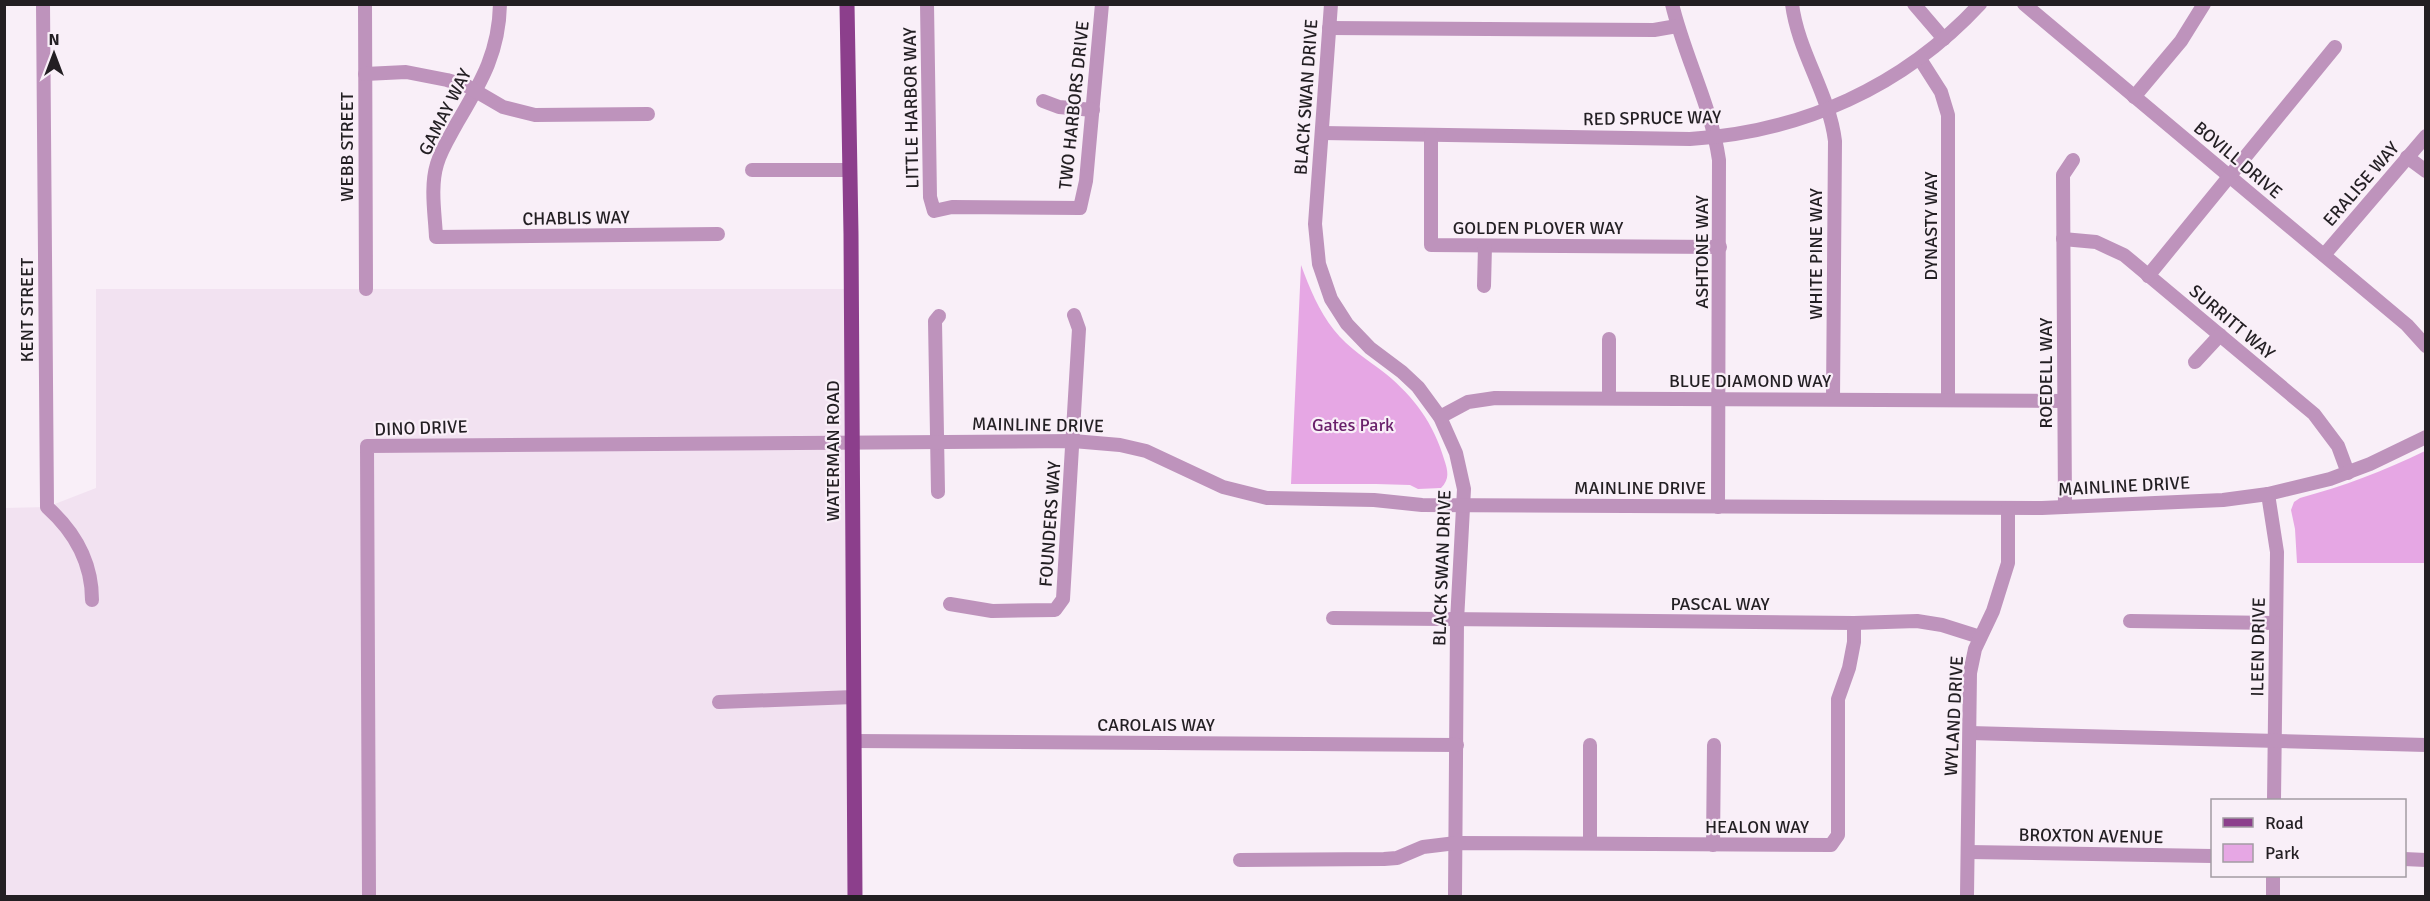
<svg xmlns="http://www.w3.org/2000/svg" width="2430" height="901" font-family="Signika,sans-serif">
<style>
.built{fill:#f2e2f1}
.green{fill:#e6a7e4}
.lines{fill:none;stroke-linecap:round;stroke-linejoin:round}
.minor{stroke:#be93bc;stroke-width:14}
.major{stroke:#8c3f8c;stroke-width:15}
.labels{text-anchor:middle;stroke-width:4.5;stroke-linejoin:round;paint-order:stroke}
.street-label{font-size:18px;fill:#231f23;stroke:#f9eff8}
.park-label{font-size:18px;fill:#6a216b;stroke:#f9eff8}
</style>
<rect width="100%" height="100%" fill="#f9eff8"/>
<path class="built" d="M96 289H852L855 896H5L4 508 47 507 96 488Z"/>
<g class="green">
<path d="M1301 265C1309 287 1319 311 1334 330 1349 349 1367 359 1386 374 1414 397 1434 424 1444 459 1448 471 1450 479 1441 488L1418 489 1410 485 1376 484H1291Z"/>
<path d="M2425 451V563H2297L2295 529 2291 510 2294 502 2300 498C2344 486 2384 471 2425 451Z"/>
</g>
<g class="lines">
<g class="minor">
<path d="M43 4 47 507C75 532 92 562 92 600"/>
<path d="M365 4 366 289"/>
<path d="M500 4C499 53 481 82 457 123 450 136 441 150 437 164 430 187 435 214 436 237L718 234"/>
<path d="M927 4 930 197 934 211 952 207 1080 208 1086 181 1102 4"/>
<path d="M1331 4 1315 224 1319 264 1331 299 1347 324 1370 348 1402 372 1418 387 1440 417 1456 453 1464 489 1457 621 1455 896"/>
<path d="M1672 4C1685 58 1711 105 1719 160L1718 507"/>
<path d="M1792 4C1798 52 1829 93 1835 141L1833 399"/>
<path d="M1914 4 1944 39"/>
<path d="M2024 4 2407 325 2426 346"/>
<path d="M1329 28 1654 30 1677 26"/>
<path d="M1920 59 1941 92 1948 115V400"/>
<path d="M365 74 406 72 447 80 467 86 503 107 535 115 648 114"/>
<path d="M2134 97 2181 41 2204 4"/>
<path d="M1043 101 1059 107 1093 110"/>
<path d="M1322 133 1690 139C1802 132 1903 87 1980 4"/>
<path d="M1431 135V245L1720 247"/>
<path d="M2407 157 2426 171"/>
<path d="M752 170H849"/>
<path d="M2063 239 2096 242 2124 255 2314 414 2338 446 2348 473"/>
<path d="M2324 255 2426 136"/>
<path d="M2148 276 2335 47"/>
<path d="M1484 286 1485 246"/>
<path d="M2195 362 2220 335"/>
<path d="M1609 398V339"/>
<path d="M1440 417 1468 402 1495 398 2064 401"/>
<path d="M938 492 935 321 939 316"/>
<path d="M2268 494 2277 552 2274 800"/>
<path d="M2065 507 2063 175 2073 160"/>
<path d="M950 604 992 611 1055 610 1063 599 1079 329 1074 315"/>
<path d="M1333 618 1854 623 1917 621 1942 625 1980 637"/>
<path d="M2130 621 2276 623"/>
<path d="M719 702 854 697"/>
<path d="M1970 733 2426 745"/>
<path d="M854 741 1457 745"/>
<path d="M1590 745V843"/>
<path d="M1713 845 1714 745"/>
<path d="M1968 852 2212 856"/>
<path d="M2404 859 2426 860"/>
<path d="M1240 860 1384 859 1397 858 1423 847 1456 843 1831 845 1838 835V699L1849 668 1854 642V623"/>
<path d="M369 896 367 446 1073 441 1120 445 1146 451 1223 487 1267 498 1374 500 1422 505 2042 508 2223 500 2268 494 2330 479 2370 464 2426 437"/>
<path d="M1967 896 1970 673 1975 649 1993 611 2008 563V508"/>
<path d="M2273 896V876"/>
</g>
<path class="major" d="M847 4 851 234 855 896"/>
</g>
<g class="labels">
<g class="street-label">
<text transform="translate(1306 97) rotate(-86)" y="6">BLACK SWAN DRIVE</text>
<text transform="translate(1074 105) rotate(-84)" y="6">TWO HARBORS DRIVE</text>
<text transform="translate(911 108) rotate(-91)" y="6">LITTLE HARBOR WAY</text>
<text transform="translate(445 112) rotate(-63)" y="6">GAMAY WAY</text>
<text transform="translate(1652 118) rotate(-1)" y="6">RED SPRUCE WAY</text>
<text transform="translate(347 147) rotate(-90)" y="6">WEBB STREET</text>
<text transform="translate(2238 160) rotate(40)" y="6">BOVILL DRIVE</text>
<text transform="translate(2361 184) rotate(-49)" y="6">ERALISE WAY</text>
<text transform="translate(576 218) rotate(-1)" y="6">CHABLIS WAY</text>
<text transform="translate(1931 226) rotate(-90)" y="6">DYNASTY WAY</text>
<text x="1538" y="234">GOLDEN PLOVER WAY</text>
<text transform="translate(1702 252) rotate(-90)" y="6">ASHTONE WAY</text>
<text transform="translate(1816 254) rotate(-90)" y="6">WHITE PINE WAY</text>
<text transform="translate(27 310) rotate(-90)" y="6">KENT STREET</text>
<text transform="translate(2232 322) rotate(40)" y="6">SURRITT WAY</text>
<text transform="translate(2046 373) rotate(-90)" y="6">ROEDELL WAY</text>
<text x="1750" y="387">BLUE DIAMOND WAY</text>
<text transform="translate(1038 425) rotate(1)" y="6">MAINLINE DRIVE</text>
<text transform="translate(421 428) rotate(-2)" y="6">DINO DRIVE</text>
<text transform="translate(833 451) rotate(-90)" y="6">WATERMAN ROAD</text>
<text transform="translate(2124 486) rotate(-3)" y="6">MAINLINE DRIVE</text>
<text x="1640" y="494">MAINLINE DRIVE</text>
<text transform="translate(1050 524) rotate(-86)" y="6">FOUNDERS WAY</text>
<text transform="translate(1442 568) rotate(-88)" y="6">BLACK SWAN DRIVE</text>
<text x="1720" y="610">PASCAL WAY</text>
<text transform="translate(2258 647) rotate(-89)" y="6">ILEEN DRIVE</text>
<text transform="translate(1954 716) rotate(-87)" y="6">WYLAND DRIVE</text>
<text x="1156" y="731">CAROLAIS WAY</text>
<text x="1757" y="833">HEALON WAY</text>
<text transform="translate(2091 836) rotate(1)" y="6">BROXTON AVENUE</text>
</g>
<g class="park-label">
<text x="1353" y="431">Gates Park</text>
</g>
</g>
<rect width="2430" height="901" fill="none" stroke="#231f23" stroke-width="12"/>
<rect x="2211" y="799" width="195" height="78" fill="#f9eff8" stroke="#a39ca3" stroke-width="1.5"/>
<rect x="2223" y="818" width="30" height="9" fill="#8c3f8c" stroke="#a39ca3" stroke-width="1.5"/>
<text x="2265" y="829" font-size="18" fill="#231f23">Road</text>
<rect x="2223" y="844" width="30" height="18" fill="#e6a7e4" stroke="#a39ca3" stroke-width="1.5"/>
<text x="2265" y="859" font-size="18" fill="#231f23">Park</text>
<g transform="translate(54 54)" stroke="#f9eff8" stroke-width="4.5" paint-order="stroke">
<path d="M0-4.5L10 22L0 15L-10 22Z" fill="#231f23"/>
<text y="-9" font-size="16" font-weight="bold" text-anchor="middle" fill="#231f23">N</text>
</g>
</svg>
